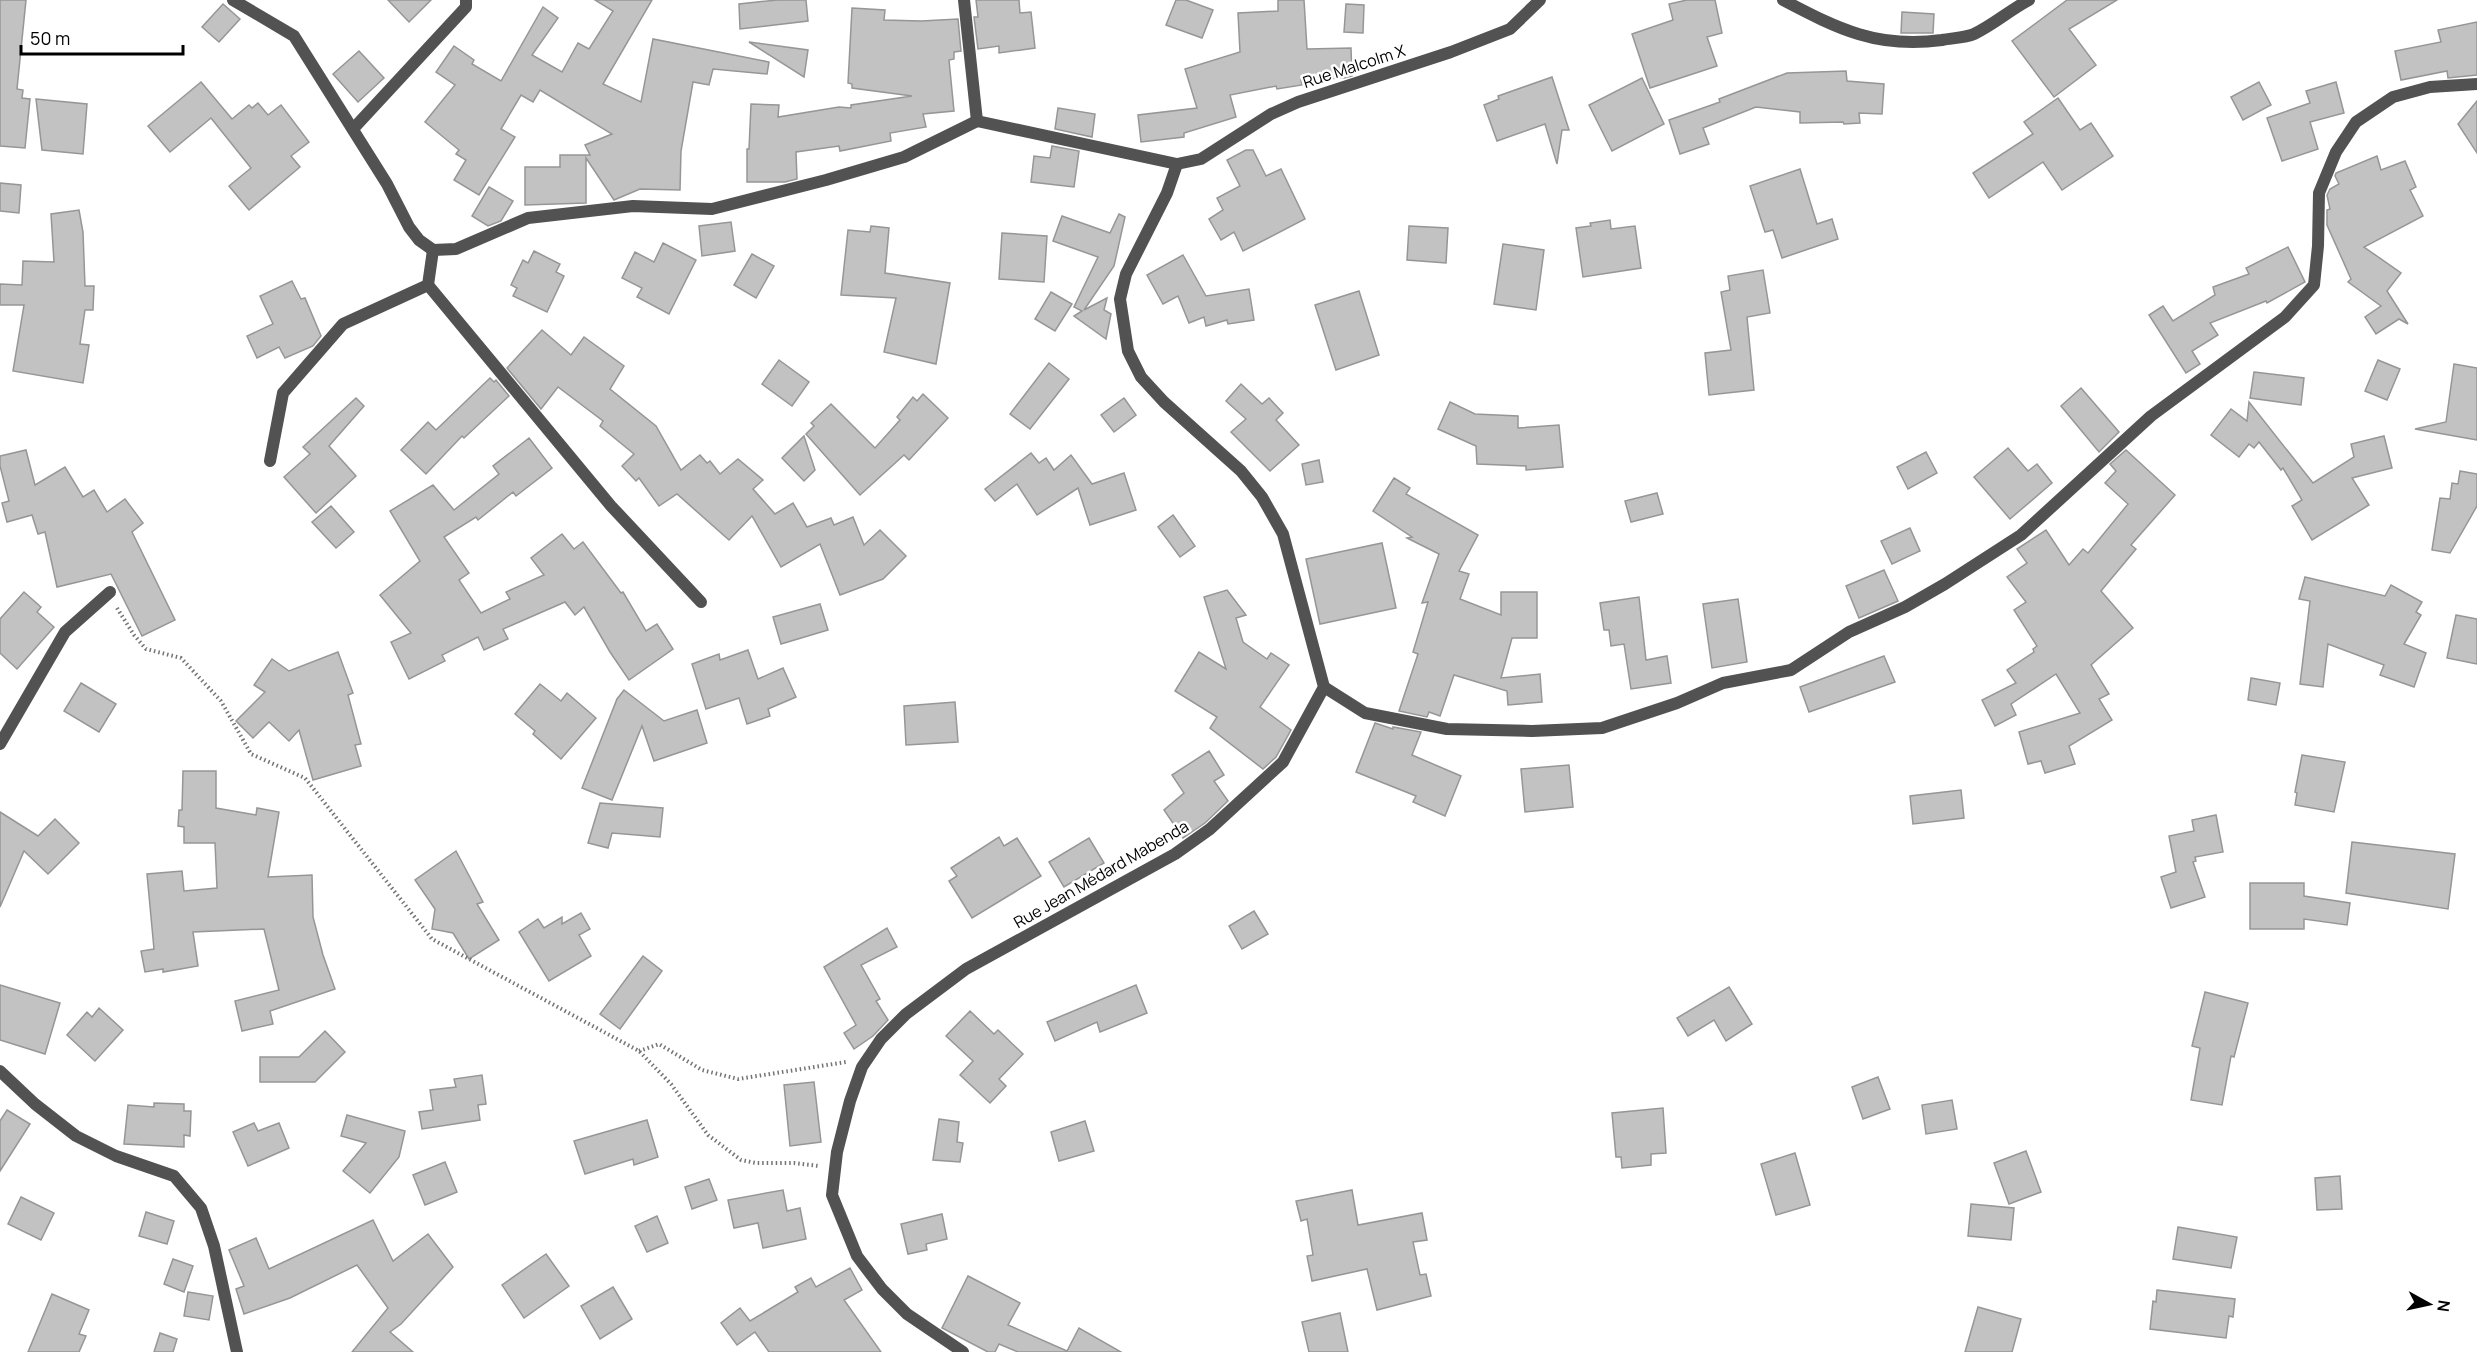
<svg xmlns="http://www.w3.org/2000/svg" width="2477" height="1352" font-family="Manrope,sans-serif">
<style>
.building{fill:#c2c2c2;stroke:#969696;stroke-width:1.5}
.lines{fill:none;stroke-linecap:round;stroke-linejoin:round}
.path{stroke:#747474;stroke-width:4;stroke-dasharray:1.5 3;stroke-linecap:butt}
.minor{stroke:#525252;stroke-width:12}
.labels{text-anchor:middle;stroke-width:5;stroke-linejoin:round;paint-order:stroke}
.street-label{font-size:16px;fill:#000;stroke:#fff}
</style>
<rect width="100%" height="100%" fill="#fff"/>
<g class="building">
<path d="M0 0H26L17 89 23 90 22 98 30 99 25 148 0 146Z"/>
<path d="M388 0H431L409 22Z"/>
<path d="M595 0H652L603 84 641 102 653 39 769 62 767 74 713 69 709 85 693 82 681 151 680 190 640 189 614 200 586 158V203L525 205V167H560V155H590L585 145 612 134 540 90 533 102 521 95 501 129 515 137 479 195 454 180 466 160 456 154 459 150 425 122 455 85 436 72 454 46 474 60 472 64 501 81 543 7 558 18 532 55 562 72 578 43 589 49 613 11Z"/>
<path d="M777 0H806L808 21 740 29 739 4Z"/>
<path d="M976 0H1019L1020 13 1031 12 1035 48 999 53V46L978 49 974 17H978Z"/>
<path d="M1176 0H1186L1213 10 1202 38 1166 25Z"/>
<path d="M1278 0H1304L1307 49 1351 48 1352 76 1344 78 1301 80 1302 85 1277 89 1276 86 1230 95 1236 117 1184 133V137L1141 142 1138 115 1197 108 1185 69 1240 52 1238 13 1278 11Z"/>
<path d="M1687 0H1715L1722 33 1707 37 1717 66 1650 88 1632 34 1673 20 1669 4Z"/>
<path d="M2067 0H2117L2069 29 2096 65 2054 97 2012 41Z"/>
<path d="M223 4 240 19 219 42 202 27Z"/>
<path d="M1346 4 1364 5 1363 33 1344 32Z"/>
<path d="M852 8 885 10 884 20 921 21 958 19 961 51 954 52V59L949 60 954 111 923 114 926 127 890 133 891 141 840 151 839 146 796 152 797 179 785 182H747V149H749L751 104 779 105 778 117 839 107 851 108V105L912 96 852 88V84L848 83Z"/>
<path d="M1902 12 1934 14 1933 33H1901Z"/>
<path d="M2477 22V75L2448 78 2447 71 2401 80 2395 51 2441 42 2438 30Z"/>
<path d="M749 42 808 50 804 77Z"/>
<path d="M359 51 384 78 358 102 333 74Z"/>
<path d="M1846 71 1847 81 1884 84 1882 114 1859 113 1860 123 1844 124 1843 122 1800 123V112L1756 107 1703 128 1709 144 1680 154 1669 120 1720 102 1719 99 1787 73Z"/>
<path d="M1552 77 1569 130H1562L1557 164 1545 124 1497 141 1484 105 1499 99 1498 96Z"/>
<path d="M1642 78 1664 124 1612 151 1589 105Z"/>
<path d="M201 82 232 119 249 105 252 108 258 103 268 115 281 105 309 142 291 156 300 167 249 210 229 186 251 168 211 118 170 152 148 126Z"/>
<path d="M2259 82 2271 105 2243 120 2231 97Z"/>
<path d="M2336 82 2344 113 2310 122 2318 149 2282 161 2267 118 2310 103 2306 91Z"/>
<path d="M2058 98 2080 130 2091 123 2113 156 2062 190 2043 162 1989 198 1973 173 2033 134 2024 122Z"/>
<path d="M36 99 87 104 83 154 42 150Z"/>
<path d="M2477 101V153L2458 124Z"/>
<path d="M1058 108 1095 114 1092 137 1055 129Z"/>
<path d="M1052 146 1079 151 1074 187 1031 182 1034 156 1050 158Z"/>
<path d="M1246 150H1253L1266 176 1281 169 1305 219 1243 251 1234 232 1221 240 1209 219 1223 210 1217 198 1240 186 1227 160Z"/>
<path d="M2377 156 2381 170 2405 161 2416 187 2410 190 2423 216 2364 247 2401 273 2387 291 2408 324 2399 319 2376 334 2365 317 2381 306 2348 282 2351 279 2327 225V210L2330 209 2327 195 2330 189 2339 184 2335 176 2336 173Z"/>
<path d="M1800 169 1817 224 1832 219 1838 239 1782 258 1773 230 1765 232 1750 186Z"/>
<path d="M0 183 21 185 19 213 0 211Z"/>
<path d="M489 187 513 201 501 221 488 226 472 216Z"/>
<path d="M79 210 83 232 85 286H94L93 310H85L80 344 89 345 83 383 13 371 24 305H0V284L22 285 23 261 54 262 51 214Z"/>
<path d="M1119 214 1125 217 1114 266 1084 310 1107 298 1104 310 1111 314 1106 339 1074 316 1082 311 1074 307 1098 257 1053 241 1062 216 1110 233Z"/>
<path d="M1610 220 1611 229 1635 226 1641 268 1583 277 1576 228 1591 226 1590 223Z"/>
<path d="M731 222 735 251 702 256 699 226Z"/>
<path d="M871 226 889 228 885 273 950 283 936 364 884 352 896 298 841 295 848 230 870 232Z"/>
<path d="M1409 226 1448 228 1446 263 1407 260Z"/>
<path d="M1002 233 1047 236 1044 282 999 279Z"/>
<path d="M663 243 696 260 669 314 637 297 642 288 622 278 635 252 654 262Z"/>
<path d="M1503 244 1544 250 1536 310 1494 304Z"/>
<path d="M2288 247 2305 282 2267 303 2266 301 2210 323 2218 335 2192 351 2200 364 2186 373 2149 315 2163 306 2173 321 2215 295 2213 287 2249 274 2246 268Z"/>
<path d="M534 251 560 264 556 272 564 276 547 312 513 296 517 288 511 285 523 260 528 263Z"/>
<path d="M752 254 774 266 756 298 734 285Z"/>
<path d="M1183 255 1206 296 1249 289 1254 320 1228 324 1227 320 1206 326 1204 317 1189 323 1178 296 1163 304 1147 275Z"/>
<path d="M1763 270 1770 313 1747 317 1754 390 1709 395 1705 353 1731 350 1721 292 1730 290 1728 276Z"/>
<path d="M292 281 301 299 305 298 321 336 313 346 285 358 279 347 257 358 247 336 273 324 260 296Z"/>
<path d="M1359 291 1379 355 1336 370 1315 305Z"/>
<path d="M1051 292 1072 304 1055 331 1035 319Z"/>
<path d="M542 330 571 355 584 337 624 366 610 389 656 426 681 470 700 455 707 463 710 461 720 474 738 459 763 480 753 489 775 514 793 503 807 527 831 518 834 525 853 517 864 545 880 530 906 556 883 579 840 595 820 544 781 567 752 516 729 540 677 494 659 506 639 478 636 481 622 466 634 454 600 426 603 421 558 387 541 409 507 368Z"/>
<path d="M779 360 809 382 792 406 762 384Z"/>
<path d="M2378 360 2400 369 2387 400 2365 391Z"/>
<path d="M1049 363 1069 379 1030 429 1010 414Z"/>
<path d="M2454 364 2477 368V440L2415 429 2446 422Z"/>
<path d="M2254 372 2304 378 2301 405 2250 398Z"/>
<path d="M490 378 494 382 496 380 509 396 464 438 462 436 426 474 401 450 428 422 436 430Z"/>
<path d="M1241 384 1262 404 1269 398 1283 413 1276 420 1299 445 1270 471 1231 432 1246 419 1226 401Z"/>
<path d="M2081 388 2119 432 2099 452 2061 406Z"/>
<path d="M923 394 948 418 909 460 904 455 860 495 806 434 814 426 811 423 831 404 875 448 900 420 897 417 913 397 917 401Z"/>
<path d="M356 398 364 406 329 446 356 476 316 513 284 477 310 454 303 447Z"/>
<path d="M1124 398 1136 415 1114 432 1101 415Z"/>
<path d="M1450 402 1475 414 1518 416V428L1559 425 1563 467 1526 470V466L1477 464 1476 446 1438 429Z"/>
<path d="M2249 402 2313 483 2354 457 2351 444 2384 436 2392 468 2352 478 2369 505 2312 540 2292 506 2302 500 2283 468 2281 470 2259 442 2254 448 2249 444 2239 457 2211 435 2231 409 2247 421Z"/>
<path d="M804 436 815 470 804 481 782 458Z"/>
<path d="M529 438 552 468 516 496 513 492 478 520 476 517 444 537 469 573 459 580 481 613 510 599 506 592 544 575 531 558 562 534 574 549 583 542 621 593 623 592 646 631 657 624 673 649 629 680 610 652 584 607 575 615 565 602 503 629 508 639 484 650 478 637 442 655 445 661 409 679 391 642 411 633 380 595 420 561 390 511 433 485 454 510 499 474 493 466Z"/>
<path d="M2008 448 2028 471 2037 464 2052 483 2010 519 1974 477Z"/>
<path d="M26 450 35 485 65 467 83 497 94 490 107 512 125 499 143 523 132 532 175 620 142 636 111 574 57 587 45 532 38 534 32 515 7 522 2 503 9 501 0 466V456Z"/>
<path d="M2126 450 2175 495 2131 545 2136 549 2101 591 2133 628 2091 665 2109 694 2099 699 2112 720 2069 746 2075 764 2045 773 2041 761 2028 764 2019 732 2080 713 2056 674 2011 704 2016 715 1995 726 1982 700 2016 683 2007 670 2034 652 2033 649 2037 646 2014 610 2026 602 2007 577 2027 563 2017 549 2046 530 2069 565 2083 549 2088 553 2128 504 2105 483 2116 471 2110 464Z"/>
<path d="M1926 452 1937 473 1908 489 1897 467Z"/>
<path d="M1031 453 1039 463 1046 458 1054 470 1071 455 1092 484 1124 473 1136 510 1090 525 1078 488 1037 515 1017 484 995 501 985 489Z"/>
<path d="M1319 460 1323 482 1306 485 1302 464Z"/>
<path d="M2460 471 2477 474V506L2450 553 2432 550 2440 498 2450 499 2452 483 2458 484Z"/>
<path d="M1394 478 1410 488 1406 494 1478 535 1459 571 1469 574 1460 599 1501 615V592H1537V638H1512L1501 678 1540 674 1542 702 1508 705 1507 691 1454 675 1440 716 1429 712 1427 717 1399 711 1418 654 1413 652 1428 602 1422 603 1439 554 1407 538 1412 537 1373 511Z"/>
<path d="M1657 493 1663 514 1631 522 1625 501Z"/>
<path d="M331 506 354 532 336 548 312 522Z"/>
<path d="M1173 515 1195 546 1180 557 1158 527Z"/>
<path d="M1910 528 1920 551 1892 564 1881 541Z"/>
<path d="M1382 543 1396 608 1320 624 1306 559Z"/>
<path d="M1884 570 1898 601 1859 618 1846 586Z"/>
<path d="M2305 577 2385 596 2391 585 2422 602 2416 612 2421 615 2404 644 2426 653 2414 687 2380 675 2384 665 2328 644 2323 687 2300 684 2310 601 2299 599Z"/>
<path d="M1227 590 1246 615 1236 618 1243 642 1267 659 1271 653 1289 665 1260 707 1291 730 1276 757 1263 769 1210 728 1217 717 1175 691 1199 652 1226 669 1204 597Z"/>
<path d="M24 592 41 607 37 612 54 627 17 669 0 653V619Z"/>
<path d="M1639 597 1646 660 1667 656 1671 683 1631 689 1624 644 1611 646 1609 630H1604L1600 603Z"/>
<path d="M1738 599 1747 662 1712 668 1703 604Z"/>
<path d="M820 604 828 630 781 644 773 617Z"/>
<path d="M2456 615 2477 619V664L2447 658Z"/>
<path d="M748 650 758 679 783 668 796 697 768 709 770 716 747 724 739 698 706 709 692 664 719 654 720 660Z"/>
<path d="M338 652 353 693 348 695 361 744 355 745 361 766 313 780 299 730 289 741 269 722 253 738 236 721 265 692 254 685 272 659 289 671Z"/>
<path d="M1884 656 1895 682 1809 712 1800 687Z"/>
<path d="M2251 678 2280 683 2276 705 2248 700Z"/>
<path d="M81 683 116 704 99 732 64 711Z"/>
<path d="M540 684 561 701 567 693 596 718 561 759 533 734 535 731 515 714Z"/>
<path d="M624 690 664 721 697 710 707 743 654 761 642 726 612 800 582 788 617 699Z"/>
<path d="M955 702 958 742 906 745 904 706Z"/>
<path d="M1375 723 1393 729V727L1421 732 1412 755 1461 776 1445 816 1413 802 1416 796 1356 772Z"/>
<path d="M1209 751 1224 775 1214 781 1228 801 1205 823 1183 838 1164 810 1184 793 1172 775Z"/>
<path d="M2302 755 2345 762 2334 812 2295 805 2297 793 2295 792Z"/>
<path d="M1569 765 1573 807 1525 812 1521 769Z"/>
<path d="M183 771H216V808L256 815 257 808 279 812 268 877 312 875 313 917 323 955 335 989 270 1011 273 1024 242 1031 235 1001 279 990 264 929 193 932 198 966 163 972V969L145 972 141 951 154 949 147 874 182 871 184 891 217 888 215 843H184V827L178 826 179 810H182Z"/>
<path d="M1961 790 1964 818 1913 824 1910 796Z"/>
<path d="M600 803 663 808 660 837 612 833 608 848 588 843Z"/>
<path d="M0 812 38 836 55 819 79 843 48 874 24 851 0 907Z"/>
<path d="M2216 815 2223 852 2195 857 2196 861 2193 862 2205 897 2171 908 2161 877 2176 872 2169 836 2194 831 2192 820Z"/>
<path d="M999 837 1004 846 1017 838 1041 876 972 918 949 881 957 876 951 868Z"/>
<path d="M1089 838 1104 863 1064 887 1049 862Z"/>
<path d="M2352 842 2455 854 2448 909 2346 893Z"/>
<path d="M456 851 483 902 477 904 499 940 469 959 453 933 432 929 435 909 415 880Z"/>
<path d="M2250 883H2304V896L2350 903 2347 925 2304 919V929H2250Z"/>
<path d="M1254 911 1268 934 1242 949 1229 926Z"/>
<path d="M581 913 590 929 579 935 591 956 549 981 519 932 538 919 544 928 562 917V924Z"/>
<path d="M887 928 897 947 861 965 880 999 876 1001 888 1020 873 1036 854 1049 844 1033 856 1025 824 967Z"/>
<path d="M643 956 662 971 620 1029 600 1014Z"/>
<path d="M0 985 60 1003 45 1054 0 1040Z"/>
<path d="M1136 985 1147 1013 1100 1032 1097 1022 1055 1041 1047 1022Z"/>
<path d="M1729 987 1752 1024 1726 1041 1714 1020 1688 1036 1677 1018Z"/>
<path d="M2205 992 2248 1003 2234 1057 2231 1056 2222 1105 2191 1100 2200 1048 2192 1046Z"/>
<path d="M99 1008 123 1030 95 1061 67 1035 87 1012 92 1017Z"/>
<path d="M970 1011 994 1034 998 1030 1023 1054 999 1079 1006 1086 990 1103 960 1075 973 1061 946 1036Z"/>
<path d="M325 1031 345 1052 315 1082H260V1057H299Z"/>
<path d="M482 1075 486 1104 478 1105 480 1120 422 1129 419 1112 433 1110 430 1090 456 1087 454 1079Z"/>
<path d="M1878 1077 1890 1109 1863 1119 1852 1087Z"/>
<path d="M814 1082 821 1142 790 1146 784 1085Z"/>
<path d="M1952 1100 1957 1129 1926 1134 1922 1105Z"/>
<path d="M154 1103 184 1104V1111H191L190 1136 184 1135V1147L124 1144 128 1105 154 1107Z"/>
<path d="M1663 1108 1666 1153 1651 1154V1165L1622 1168 1621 1157H1616L1612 1113Z"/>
<path d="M7 1110 30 1124 0 1171V1121Z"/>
<path d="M347 1115 405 1131 399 1157 370 1193 343 1171 366 1143 341 1136Z"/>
<path d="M939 1119 959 1122 957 1142 963 1143 960 1162 933 1160Z"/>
<path d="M647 1120 658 1157 634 1165 633 1159 585 1174 574 1141Z"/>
<path d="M1085 1121 1094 1151 1059 1161 1051 1132Z"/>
<path d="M254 1123 258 1131 279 1123 289 1148 248 1166 233 1132Z"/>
<path d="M2026 1151 2041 1192 2009 1204 1994 1163Z"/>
<path d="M1795 1153 1810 1205 1776 1215 1761 1164Z"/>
<path d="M445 1162 457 1192 425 1205 413 1175Z"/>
<path d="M2340 1176 2342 1209 2317 1210 2315 1178Z"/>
<path d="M709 1179 717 1200 692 1209 685 1187Z"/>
<path d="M783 1190 787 1211 800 1208 806 1239 763 1248 758 1223 734 1228 728 1200Z"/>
<path d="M1352 1190 1358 1225 1422 1213 1427 1240 1413 1242 1420 1275 1426 1274 1431 1296 1377 1310 1367 1269 1312 1281 1307 1256 1313 1255 1307 1219 1301 1221 1296 1201Z"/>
<path d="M21 1197 54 1213 41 1240 8 1224Z"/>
<path d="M1971 1204 2014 1208 2011 1240 1968 1236Z"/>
<path d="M146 1212 174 1221 167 1244 139 1236Z"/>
<path d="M942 1214 947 1239 926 1244 927 1250 908 1254 901 1224Z"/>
<path d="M657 1216 668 1243 647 1252 635 1226Z"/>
<path d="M373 1220 393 1261 428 1234 453 1267 401 1324 390 1332 413 1352H352L388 1308 357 1265 290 1298 244 1314 236 1289 244 1286 229 1250 256 1238 269 1269Z"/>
<path d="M2178 1227 2237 1237 2231 1268 2173 1259Z"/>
<path d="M546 1254 569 1286 524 1318 502 1285Z"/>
<path d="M173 1259 193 1266 184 1292 164 1284Z"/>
<path d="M850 1268 862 1290 844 1300 881 1352H769L755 1332 737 1345 721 1323 740 1308 750 1321 798 1292 795 1287 811 1278 816 1287Z"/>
<path d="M968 1276 1020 1303 1008 1325 1067 1351 1079 1328 1121 1352H1018L999 1344 995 1352H988L942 1328Z"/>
<path d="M613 1287 632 1319 600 1339 581 1306Z"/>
<path d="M2157 1290 2235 1299 2233 1317 2229 1316 2226 1338 2150 1329 2153 1301 2156 1302Z"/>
<path d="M188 1292 213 1296 209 1320 184 1316Z"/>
<path d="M52 1294 89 1310 79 1334 86 1336 79 1352H28Z"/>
<path d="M1978 1307 2021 1319 2012 1352H1965Z"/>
<path d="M1340 1313 1348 1352H1309L1302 1322Z"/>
<path d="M160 1333 177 1339 173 1352H154Z"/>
</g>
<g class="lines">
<g class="path">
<path d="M117 608 134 635 146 649 181 658 221 701 251 754 305 778 432 939 639 1051 671 1084 708 1135 741 1160 756 1163H794L819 1166"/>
<path d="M639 1051 659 1044 702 1070 738 1079 846 1062"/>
</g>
<g class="minor">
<path d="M233 0 294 36 387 184 409 227 419 240 433 250 456 249 528 218 633 206 712 209 826 180 904 157 977 121 1177 164 1201 159 1271 114 1298 102 1451 52 1510 29 1540 0"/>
<path d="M964 0 977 121"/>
<path d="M1783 0C1838 29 1878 49 1942 40 1952 38 1965 38 1974 34 1993 25 2010 10 2029 0"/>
<path d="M353 129 466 7V0"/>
<path d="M428 285 611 506 701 602"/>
<path d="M270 461 283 393 343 324 428 285 433 250"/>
<path d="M1324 687 1365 713 1447 729 1532 731 1602 728 1677 703 1723 683 1791 670 1849 632 1905 607 1945 584 2021 535 2151 416 2285 317 2314 285 2318 246 2319 193 2336 152 2356 122 2393 97 2430 87 2477 84"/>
<path d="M0 744 65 632 110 592"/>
<path d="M0 1071 35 1104 76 1136 116 1156 174 1176 201 1208 214 1246 237 1352"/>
<path d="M963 1352 907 1314 882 1289 857 1256 832 1195 837 1152 850 1101 862 1067 881 1039 906 1014 966 969 1175 854 1210 829 1283 762 1324 687 1283 534 1262 497 1241 471 1164 402 1141 377 1128 351 1120 299 1126 274 1167 193 1177 164"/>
</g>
</g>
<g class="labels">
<g class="street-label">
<text transform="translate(1354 66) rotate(-18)" y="6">Rue Malcolm X</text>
<text transform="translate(1101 874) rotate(-30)" y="6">Rue Jean Médard Mabenda</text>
</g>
</g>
<g transform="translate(2429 1304) rotate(98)" stroke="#ffffff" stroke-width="4.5" paint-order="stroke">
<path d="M0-4.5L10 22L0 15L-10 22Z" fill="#000000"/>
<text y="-9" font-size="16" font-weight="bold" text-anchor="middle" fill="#000000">N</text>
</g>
<path d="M21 45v9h162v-9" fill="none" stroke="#000000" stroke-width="3"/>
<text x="30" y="45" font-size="18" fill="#000000" stroke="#ffffff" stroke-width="4.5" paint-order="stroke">50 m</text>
</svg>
